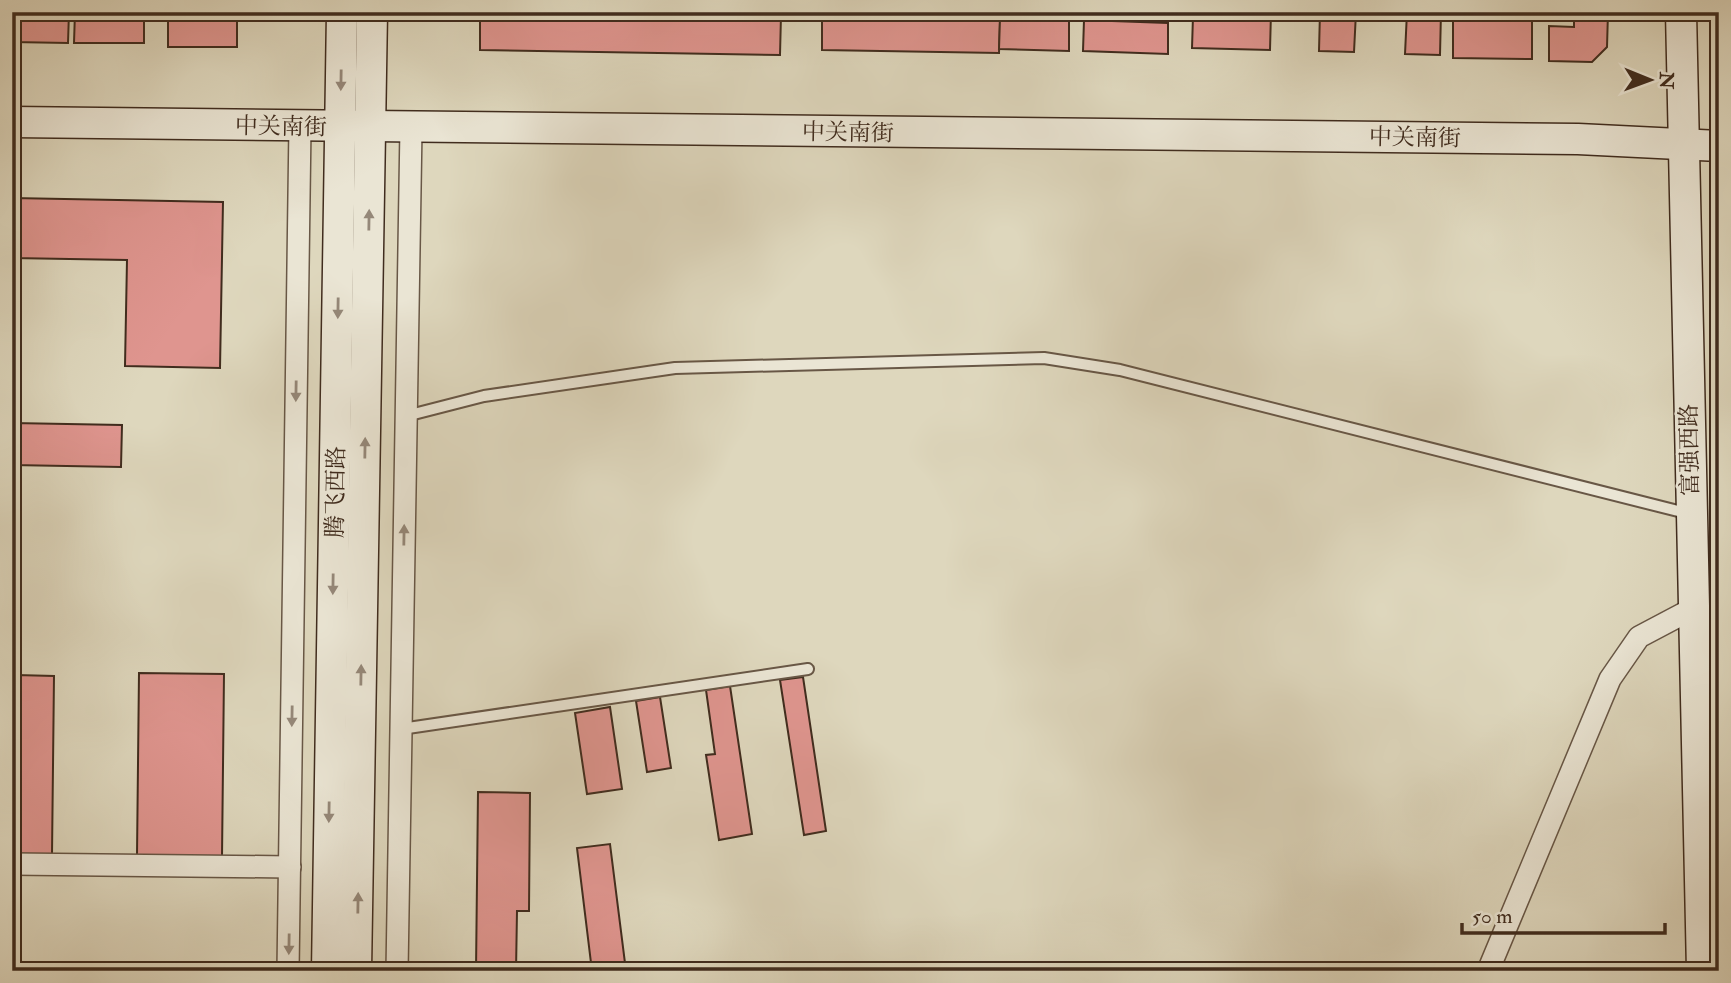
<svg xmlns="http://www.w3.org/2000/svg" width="1731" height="983" font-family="'IM FELL Double Pica','Noto Serif SC',serif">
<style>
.building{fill:#df958f;stroke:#402c1e;stroke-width:2}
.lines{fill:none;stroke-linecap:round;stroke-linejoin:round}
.lane-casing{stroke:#685746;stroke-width:14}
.street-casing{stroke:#685746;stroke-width:24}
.secondary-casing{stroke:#402c1e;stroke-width:33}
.lane{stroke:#eae5d4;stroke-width:10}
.street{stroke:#eae5d4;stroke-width:21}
.secondary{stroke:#eae5d4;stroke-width:30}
.oneway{fill:#958879}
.labels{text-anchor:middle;stroke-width:5;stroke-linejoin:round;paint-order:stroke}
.street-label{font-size:23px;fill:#402c1e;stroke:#eae5d4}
</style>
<rect width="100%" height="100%" fill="#ded7bd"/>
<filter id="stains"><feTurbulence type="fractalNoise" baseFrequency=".00286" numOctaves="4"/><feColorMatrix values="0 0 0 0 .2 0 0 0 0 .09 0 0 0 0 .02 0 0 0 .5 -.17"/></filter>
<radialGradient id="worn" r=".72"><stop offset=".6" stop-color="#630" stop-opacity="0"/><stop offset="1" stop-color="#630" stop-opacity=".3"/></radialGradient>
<g class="building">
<path d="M12 12H69L68 43 12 42Z"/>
<path d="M75 12H144V43H74Z"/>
<rect x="168" y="12" width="69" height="35"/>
<path d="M480 12 781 15 780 55 480 50Z"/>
<path d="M1127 12H1169V17L1127 15Z"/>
<path d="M1238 12H1271L1270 50 1192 48 1193 16 1238 17Z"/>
<path d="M1320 12H1356L1354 52 1319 51Z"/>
<path d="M1407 12H1441L1440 55 1405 54Z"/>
<rect x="1504" y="12" width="23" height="6"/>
<path d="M1574 12H1608L1607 47 1592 62 1549 61V26L1574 27Z"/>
<path d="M1453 17 1532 19V59L1453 58Z"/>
<path d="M822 18 1000 21 999 53 822 50Z"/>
<path d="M1000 18 1069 19V51L999 49Z"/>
<path d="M1084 20 1168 23V54L1083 51Z"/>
<path d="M12 198 223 202 220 368 125 366 127 260 12 258Z"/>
<path d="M12 423 122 425 121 467 12 465Z"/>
<path d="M139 673 224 674 222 857 137 855Z"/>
<path d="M16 675 54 676 52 855 14 854Z"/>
<path d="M803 677 826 831 804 835 780 680Z"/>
<path d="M730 686 752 834 719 840 706 755 715 754 706 690Z"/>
<path d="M660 697 671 768 647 772 636 701Z"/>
<path d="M610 707 622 789 587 794 575 713Z"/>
<path d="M478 792 530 793 529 911H517L516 971H476Z"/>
<path d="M610 844 626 971H592L577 848Z"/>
</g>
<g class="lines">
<defs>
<g id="lane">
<path d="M406 416 484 396 675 368 1044 358 1120 370 1690 514"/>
<path d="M401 729 808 669"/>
</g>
<g id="street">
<path d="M12 864 290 867"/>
<path d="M288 971 300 126"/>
<path d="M397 971 411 128"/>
<path d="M1488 971 1610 679 1639 637 1692 609"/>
</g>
<g id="secondary">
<path d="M1681 12 1702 971"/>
<path d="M12 122 1578 139 1719 146"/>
<path d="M327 971 342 12"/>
<path d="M356 971 372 12"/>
</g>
</defs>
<use href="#lane" class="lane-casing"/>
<use href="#street" class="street-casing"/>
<use href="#secondary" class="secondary-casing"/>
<use href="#lane" class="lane"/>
<use href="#street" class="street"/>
<use href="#secondary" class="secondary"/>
</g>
<defs><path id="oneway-solid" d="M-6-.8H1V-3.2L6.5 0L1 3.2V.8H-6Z" transform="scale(1.75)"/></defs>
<g class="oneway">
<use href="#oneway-solid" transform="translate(341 80) rotate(91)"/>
<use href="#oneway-solid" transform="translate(369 220) rotate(-89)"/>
<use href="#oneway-solid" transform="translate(338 308) rotate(91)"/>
<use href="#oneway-solid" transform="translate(296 391) rotate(91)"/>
<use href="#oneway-solid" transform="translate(365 448) rotate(-89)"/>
<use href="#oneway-solid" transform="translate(404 535) rotate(-89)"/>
<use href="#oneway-solid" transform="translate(333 584) rotate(91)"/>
<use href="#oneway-solid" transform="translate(361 675) rotate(-89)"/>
<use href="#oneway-solid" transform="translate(292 716) rotate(91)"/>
<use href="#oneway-solid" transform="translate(329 812) rotate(91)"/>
<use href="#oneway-solid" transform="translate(358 903) rotate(-89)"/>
<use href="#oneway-solid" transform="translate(289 944) rotate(91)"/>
</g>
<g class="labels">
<g class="street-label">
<text transform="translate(281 126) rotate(1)" y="8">中关南街</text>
<text transform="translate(848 132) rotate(1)" y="8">中关南街</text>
<text transform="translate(1415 137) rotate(1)" y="8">中关南街</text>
<text transform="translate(1689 450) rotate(-91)" y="8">富强西路</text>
<text transform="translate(335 492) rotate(-89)" y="8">腾飞西路</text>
</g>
</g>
<rect width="1731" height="983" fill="none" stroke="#ded7bd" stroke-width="42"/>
<rect x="14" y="14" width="1703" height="955" fill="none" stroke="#402c1e" stroke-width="3.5"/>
<rect x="21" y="21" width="1689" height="941" fill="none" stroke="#402c1e" stroke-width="2"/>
<g transform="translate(1650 80) rotate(91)" stroke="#eae5d4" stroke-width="5" paint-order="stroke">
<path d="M0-5L12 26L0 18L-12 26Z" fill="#402c1e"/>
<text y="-10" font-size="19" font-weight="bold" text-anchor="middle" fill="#402c1e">N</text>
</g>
<path d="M1462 923v10h203v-10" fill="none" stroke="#402c1e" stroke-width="3.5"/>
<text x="1472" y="923" font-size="21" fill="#402c1e" stroke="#eae5d4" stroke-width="5" paint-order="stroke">50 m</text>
<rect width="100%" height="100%" filter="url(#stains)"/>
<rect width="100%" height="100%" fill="url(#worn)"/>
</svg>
